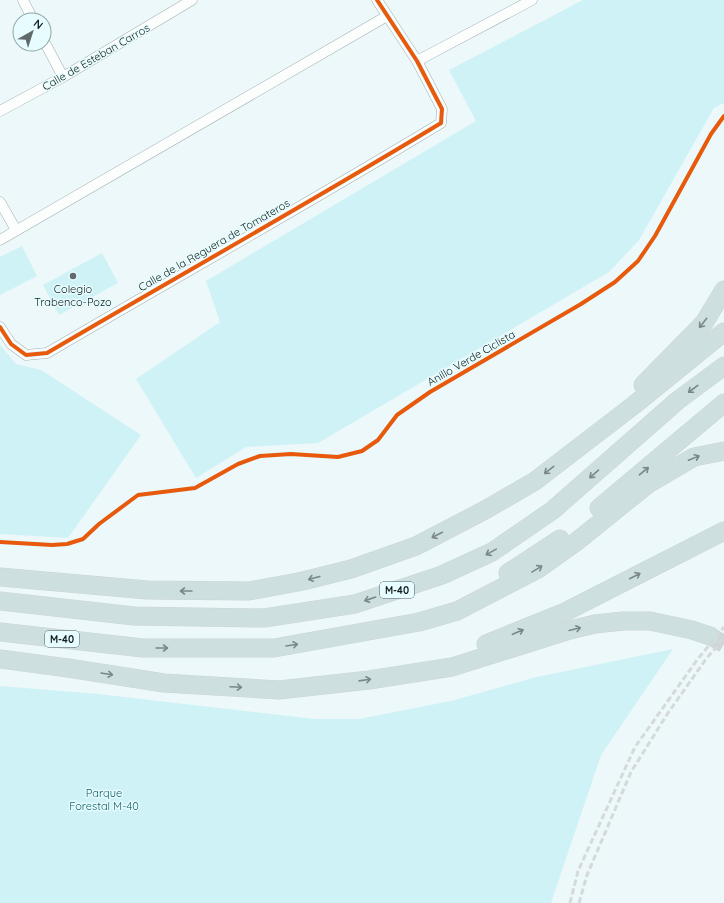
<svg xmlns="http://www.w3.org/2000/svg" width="724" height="903" font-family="Quicksand,sans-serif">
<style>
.green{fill:#cff2f6}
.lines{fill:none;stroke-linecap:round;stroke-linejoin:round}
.highway-tunnel{stroke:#cbd7d8;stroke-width:18;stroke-dasharray:18 9;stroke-linecap:butt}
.street-casing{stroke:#a3adae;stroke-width:11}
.highway-casing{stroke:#cdd4d4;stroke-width:19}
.street{stroke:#fcfefe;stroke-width:10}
.highway{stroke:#cedfe0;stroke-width:18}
.rail{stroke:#d5d9da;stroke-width:3;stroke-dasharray:6 3;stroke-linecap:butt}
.cycleway-casing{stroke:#e7fcfe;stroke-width:6}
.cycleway{stroke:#e8590c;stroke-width:4}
.oneway{stroke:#7a8889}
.poi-dot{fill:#5f6a6b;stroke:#e7fcfe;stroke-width:1.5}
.labels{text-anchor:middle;stroke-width:3;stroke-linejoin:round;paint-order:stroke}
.shield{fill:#e7fcfe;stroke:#536061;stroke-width:1}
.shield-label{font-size:10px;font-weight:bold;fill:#131d1e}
.street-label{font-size:11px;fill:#131d1e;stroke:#e7fcfe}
.poi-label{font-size:11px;fill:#131d1e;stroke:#e7fcfe}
.park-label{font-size:11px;fill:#0d5d65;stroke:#e7fcfe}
</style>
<rect width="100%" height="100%" fill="#ecf8f9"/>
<g class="green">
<path d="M583 0H724V103L714 108 639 240 609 272 318 443 246 447 196 478 136 379 220 322 206 281 476 121 449 70Z"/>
<path d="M22 246 37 276 0 295V257Z"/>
<path d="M102 253 118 283 59 315 43 285Z"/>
<path d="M0 345 16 364 41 370 141 435 68 538 0 534Z"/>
<path d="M673 649 601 755 551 903H0V686L98 694 315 719H359L451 701 537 677Z"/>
</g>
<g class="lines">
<path class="highway-tunnel" d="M710 636 724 644"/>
<defs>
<g id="street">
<path d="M23 0 33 20"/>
<path d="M44 41 63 77"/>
<path d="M417 61 532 0"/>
<path d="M0 111 63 77 192 0"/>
<path d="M0 202 16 230"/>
<path d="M0 240 387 16"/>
<path d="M0 327 11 344 26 355 47 353C178 276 311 202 441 123L442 109 417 61 377 0"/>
</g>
<g id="highway">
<path d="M643 385 704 323 724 290"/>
<path d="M599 508 724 403"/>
<path d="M508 573 560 539"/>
<path d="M0 577 147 590 249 591 303 581 351 569 416 546 485 510 535 481 634 405 724 332"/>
<path d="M0 601 134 616 264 618 355 604 442 575 492 552 553 510 677 401 724 366"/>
<path d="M0 632 143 648H274L419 622 457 611 538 569 576 542 648 484 694 457 724 451"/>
<path d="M486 644 565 612 724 531"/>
<path d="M0 659 68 668 164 683 279 690 369 680 452 667 570 630 595 624 623 621H650L692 630 710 636"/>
</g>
</defs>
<use href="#street" class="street-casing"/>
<use href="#highway" class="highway-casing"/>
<use href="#street" class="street"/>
<use href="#highway" class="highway"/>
<g class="rail">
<path d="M570 903 578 871 635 747 697 660 724 627"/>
<path d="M579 903 587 875 631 772 668 713 706 659 724 638"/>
</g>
<defs>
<g id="cycleway">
<path d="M0 327 11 344 26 355 47 353C178 276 311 202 441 123L442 109 417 61 377 0"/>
<path d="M0 542 52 545 67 544 83 539 99 524 138 495 195 488 238 464 260 456 291 454 338 457 362 451 378 440 397 415 430 392 581 304 615 282 638 261 655 236 711 134 724 116"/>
</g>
</defs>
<use href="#cycleway" class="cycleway-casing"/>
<use href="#cycleway" class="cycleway"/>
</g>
<defs><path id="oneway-shaft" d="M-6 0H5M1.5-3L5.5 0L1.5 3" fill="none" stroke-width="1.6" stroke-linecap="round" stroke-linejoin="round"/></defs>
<g class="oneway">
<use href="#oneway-shaft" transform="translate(703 323) rotate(128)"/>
<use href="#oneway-shaft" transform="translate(693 389) rotate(143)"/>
<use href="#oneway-shaft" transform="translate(694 458) rotate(-22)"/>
<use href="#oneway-shaft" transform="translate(549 470) rotate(142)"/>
<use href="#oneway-shaft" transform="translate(644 471) rotate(-40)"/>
<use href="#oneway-shaft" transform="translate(594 474) rotate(139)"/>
<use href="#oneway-shaft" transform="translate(437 535) rotate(153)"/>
<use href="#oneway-shaft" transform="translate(491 552) rotate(151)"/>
<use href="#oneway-shaft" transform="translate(537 569) rotate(-31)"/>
<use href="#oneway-shaft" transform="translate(635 576) rotate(-27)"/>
<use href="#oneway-shaft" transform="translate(314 578) rotate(165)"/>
<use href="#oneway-shaft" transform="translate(186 591) rotate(-180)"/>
<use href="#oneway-shaft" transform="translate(370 599) rotate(161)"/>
<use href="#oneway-shaft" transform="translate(575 629) rotate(-14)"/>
<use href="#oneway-shaft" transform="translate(518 632) rotate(-23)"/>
<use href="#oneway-shaft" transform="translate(292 645) rotate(-9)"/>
<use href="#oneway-shaft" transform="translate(162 648)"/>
<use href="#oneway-shaft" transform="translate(107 674) rotate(9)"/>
<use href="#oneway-shaft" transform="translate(365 680) rotate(-8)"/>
<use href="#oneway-shaft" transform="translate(236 687) rotate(3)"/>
</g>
<circle class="poi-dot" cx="73" cy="276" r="4"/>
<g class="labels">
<g class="shield">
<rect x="380" y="582" width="34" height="16" rx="3"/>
<rect x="45" y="631" width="34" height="16" rx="3"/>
</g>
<g class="shield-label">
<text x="397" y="594">M-40</text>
<text x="62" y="643">M-40</text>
</g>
<g class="street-label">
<text transform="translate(96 57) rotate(-30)" y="4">Calle de Esteban Carros</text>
<text transform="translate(214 245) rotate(-30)" y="4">Calle de la Reguera de Tomateros</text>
<text transform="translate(471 358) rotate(-30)" y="4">Anillo Verde Ciclista</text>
</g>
<g class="poi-label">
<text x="73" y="293">Colegio<tspan x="73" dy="13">Trabenco-Pozo</tspan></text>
</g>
<g class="park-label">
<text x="104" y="797">Parque<tspan x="104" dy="13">Forestal M-40</tspan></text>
</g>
</g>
<g transform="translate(32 32) rotate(39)"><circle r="19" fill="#e7fcfe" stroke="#92a3a4"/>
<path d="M0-3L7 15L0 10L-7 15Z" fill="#5f6a6b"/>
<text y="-6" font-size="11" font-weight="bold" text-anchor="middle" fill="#131d1e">N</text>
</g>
</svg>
